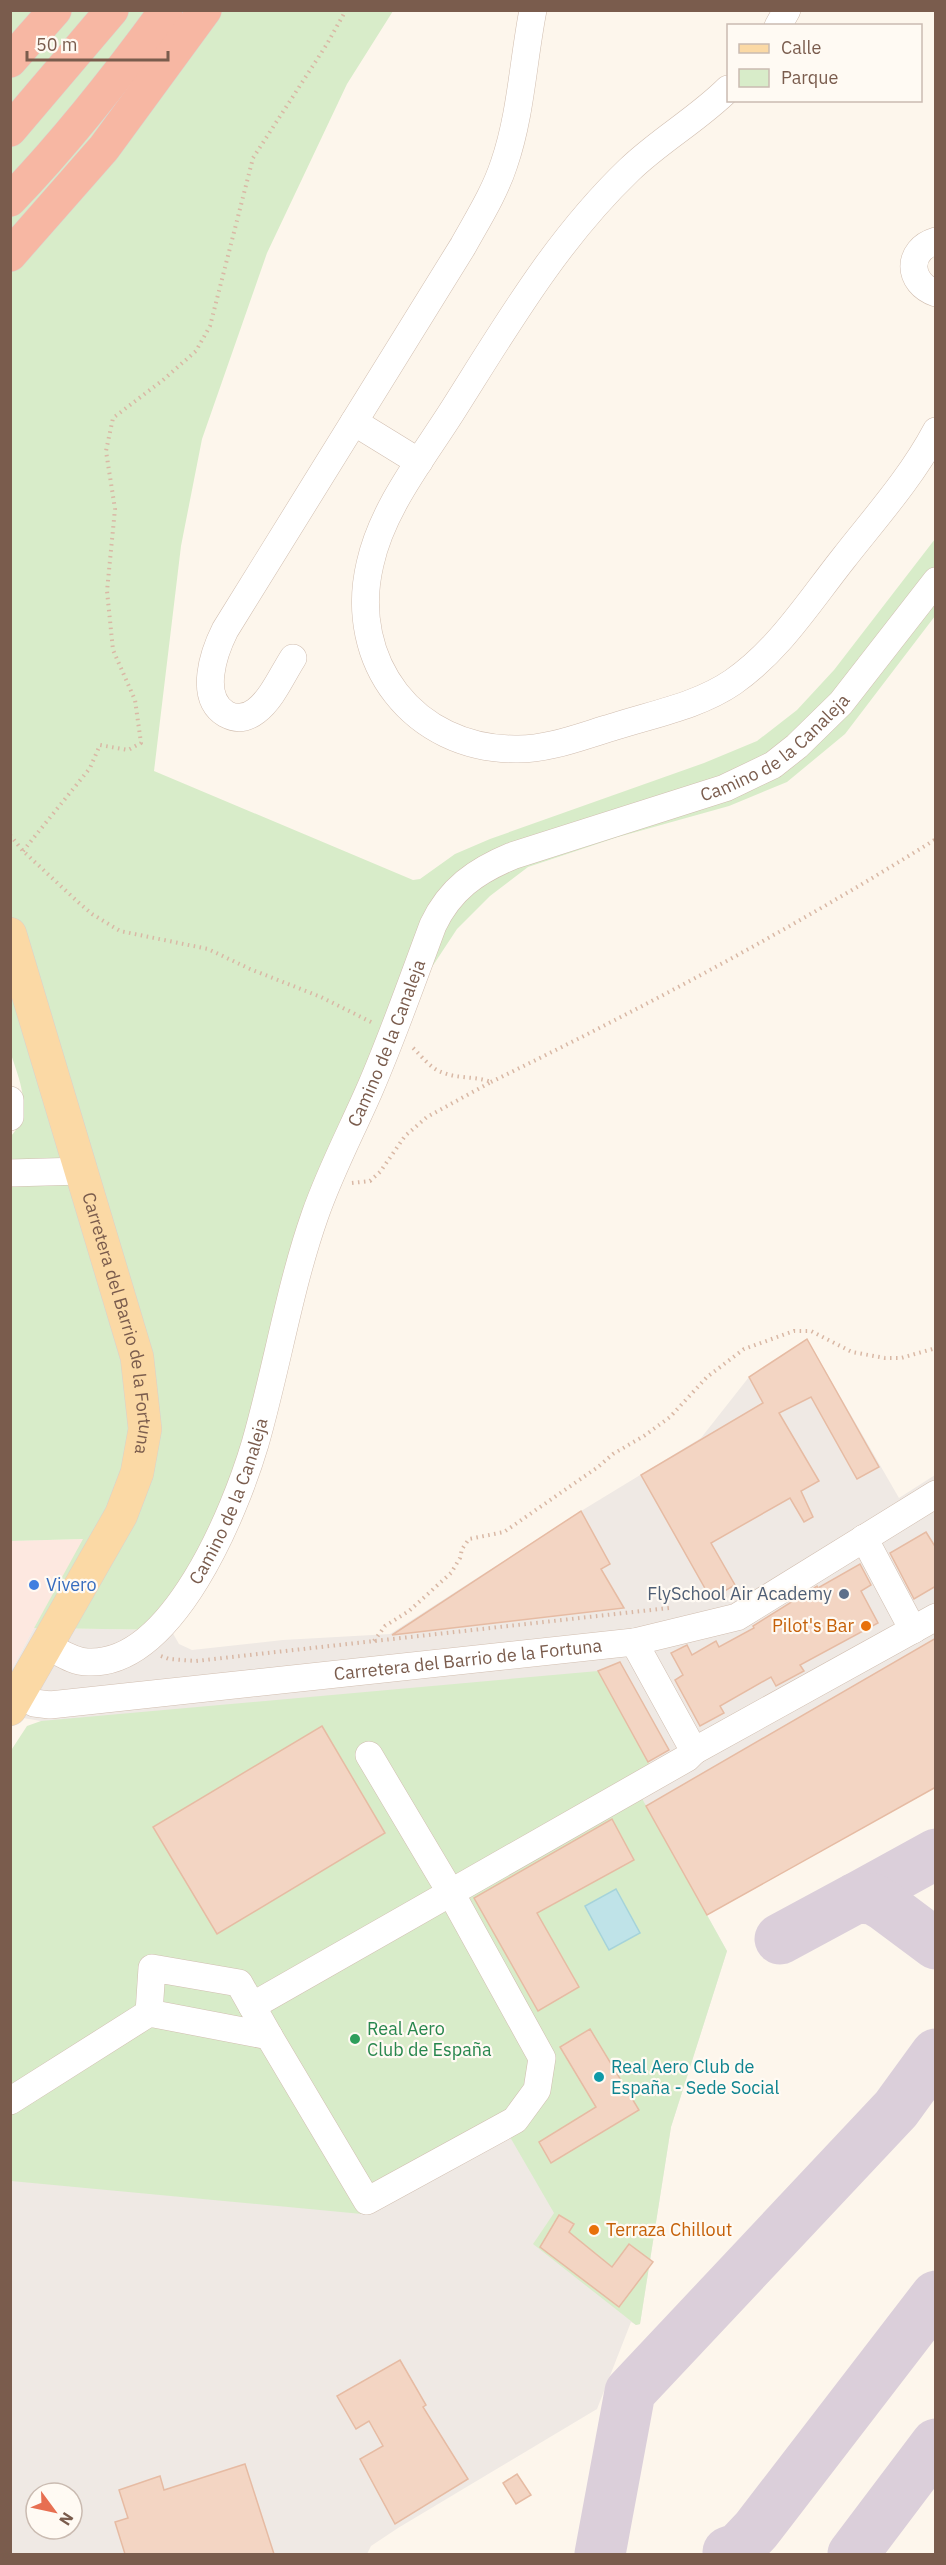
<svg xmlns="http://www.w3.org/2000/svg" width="946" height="2565" font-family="'IBM Plex Sans',sans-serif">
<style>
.commercial{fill:#fde8e0}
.industrial{fill:#efe9e4;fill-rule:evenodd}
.green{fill:#d8ecc9}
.water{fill:#bfe3e8;stroke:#a5d3da;stroke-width:1.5}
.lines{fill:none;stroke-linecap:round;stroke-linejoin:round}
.taxiway{stroke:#dbcfda;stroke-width:51}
.building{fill:#f3d5c3;stroke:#e6bba3;stroke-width:1.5}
.minor-casing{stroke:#d1beb0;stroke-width:28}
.major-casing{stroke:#dad1cd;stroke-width:34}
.highway-casing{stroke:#dad1cd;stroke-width:34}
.path{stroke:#d9b8a5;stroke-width:4;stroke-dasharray:1.5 4.5;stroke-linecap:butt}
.minor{stroke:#fff;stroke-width:27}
.major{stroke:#fbd9a5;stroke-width:33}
.highway{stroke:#f7b7a3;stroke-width:33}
.shop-dot{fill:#3f7fe0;stroke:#fffaf3;stroke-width:2}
.service-dot{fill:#5c6f8a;stroke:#fffaf3;stroke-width:2}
.food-dot{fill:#e8710a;stroke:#fffaf3;stroke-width:2}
.leisure-dot{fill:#2e9e5b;stroke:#fffaf3;stroke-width:2}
.culture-dot{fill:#0f9aa8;stroke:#fffaf3;stroke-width:2}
.labels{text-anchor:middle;stroke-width:4.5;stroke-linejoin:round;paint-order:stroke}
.street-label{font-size:18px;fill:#7a5c4d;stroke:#fffaf3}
.shop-label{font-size:18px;fill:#366cbe;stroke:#fffaf3;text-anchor:start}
.service-label{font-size:18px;fill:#4e5e75;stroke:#fffaf3;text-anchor:end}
.food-label{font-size:18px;fill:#c56008;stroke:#fffaf3;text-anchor:end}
.leisure-label{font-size:18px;fill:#27864d;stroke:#fffaf3;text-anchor:start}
.culture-label{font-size:18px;fill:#0d838f;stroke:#fffaf3;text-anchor:start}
</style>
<rect width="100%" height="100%" fill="#fdf6ec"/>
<path class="commercial" d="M84 1539 34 1628 11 1671V1541Z"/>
<path class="industrial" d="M807 1339 899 1498 935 1475V1787L707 1915 727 1951 671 2127 640 2324 636 2325 631 2322 597 2409 398 2528 371 2546 367 2554H11L10 2180 41 1721 11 1716V1671L34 1628 171 1630 179 1644 192 1650 283 1640 390 1634 586 1508 701 1438 749 1377ZM36 2493H72V2529H36Z"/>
<g class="green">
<path d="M11 11H393L347 84 267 253 202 439 181 546 154 771 413 880 420 879 455 854 490 839 704 763 757 741 797 710 834 670 935 539V616L845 734 787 782 729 806 618 837 528 867 490 896 457 929 430 970 327 1210 272 1410 171 1630 34 1628 83 1539 11 1541 10 1137C35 1112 19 1080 10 1051Z"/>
<path d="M598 1671 650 1765 630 1777 727 1951 671 2127 640 2324 636 2325 533 2244 554 2213 510 2137 362 2214 11 2181 10 1752 27 1726 41 1721Z"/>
</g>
<path class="water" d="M616 1889 640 1933 609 1950 585 1906Z"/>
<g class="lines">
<g class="taxiway">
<path d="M856 1898 936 1854"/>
<path d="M780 1939 856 1898 873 1899 885 1906 936 1944"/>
<path d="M728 2552 739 2548 756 2530 936 2296"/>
<path d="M600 2554 630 2392 896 2109 936 2054"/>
<path d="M853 2554 936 2444"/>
</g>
</g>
<g class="building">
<path d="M807 1339 879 1467 857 1479 811 1397 779 1413 819 1481 801 1491 813 1517 804 1522 790 1498 711 1543 735 1585 711 1599 641 1475 763 1403 749 1377Z"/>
<path d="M581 1511 610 1564 601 1569 624 1608 392 1635Z"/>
<path d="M926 1532 936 1548V1586L914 1599 890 1553Z"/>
<path d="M860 1564 871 1585 861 1591 878 1623 800 1665 804 1671 776 1686 771 1677 720 1706 724 1713 700 1726 675 1680 683 1675 671 1653 687 1645 692 1655 716 1641 719 1647 754 1628 753 1626 817 1586 818 1588Z"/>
<path d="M936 1638V1787L707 1915 646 1806Z"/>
<path d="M620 1662 669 1750 648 1762 598 1671Z"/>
<path d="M322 1726 385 1833 217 1934 153 1827Z"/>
<path d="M612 1819 634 1860 537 1913 579 1987 538 2011 474 1898Z"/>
<path d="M590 2029 639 2110 551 2163 539 2142 596 2107 560 2047Z"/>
<path d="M559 2215 574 2224 569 2232 612 2267 629 2244 653 2262 619 2307 540 2247Z"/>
<path d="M400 2360 426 2405 423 2407 468 2479 395 2524 360 2459 383 2446 369 2421 356 2429 337 2396Z"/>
<path d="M245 2464 274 2554H125L115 2522 128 2518 119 2490 160 2476 164 2490Z"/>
<path d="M517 2474 531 2495 516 2504 503 2483Z"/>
</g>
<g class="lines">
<defs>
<g id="minor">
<path d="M778 26 787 10"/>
<path d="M728 89C698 119 660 140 629 170 555 241 505 328 451 413 421 460 382 509 370 564 347 662 414 749 515 749 548 750 582 736 613 727 653 714 698 706 733 682 779 650 809 602 843 559 875 518 911 478 936 431"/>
<path d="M936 241C906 250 907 283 936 293"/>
<path d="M354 422 419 462"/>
<path d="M293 658C282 675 272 699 256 711 247 718 237 720 226 714 198 697 214 652 225 630L463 246C478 219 495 192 504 164 521 115 523 61 533 10"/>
<path d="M10 1100V1117"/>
<path d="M10 1173 82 1171"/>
<path d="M864 1538 913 1630"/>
<path d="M634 1642 694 1751 936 1617"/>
<path id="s1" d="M47 1646C60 1652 73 1662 88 1662 173 1666 235 1511 255 1444 277 1368 289 1289 315 1215 330 1172 351 1132 369 1091 393 1036 412 981 433 925 450 889 476 871 512 856L725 788 773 765 797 746 841 703 936 581"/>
<path id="s2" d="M19 1694 34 1703 50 1705 634 1642 737 1617 936 1494"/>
<path d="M252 2006 687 1758 694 1751"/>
<path d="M269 2036 367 2201 515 2120 537 2090 542 2058 451 1893 369 1755"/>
<path d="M10 2101 149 2013 269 2036 239 1983 152 1968 149 2013"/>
</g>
<g id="major">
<path id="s3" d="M10 934 137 1357 145 1429 137 1473 121 1515 10 1709"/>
</g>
<g id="highway">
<path d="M10 61 55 10"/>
<path d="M10 130 112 10"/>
<path d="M10 200C67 141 118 76 166 10"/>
<path d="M10 255 104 148 205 10"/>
</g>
</defs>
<use href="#minor" class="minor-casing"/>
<use href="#major" class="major-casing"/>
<use href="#highway" class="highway-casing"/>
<g class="path">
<path d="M10 835 23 851 78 902 92 914 120 931 208 949 250 969 321 997 375 1024"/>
<path d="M23 851 90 768 100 745 128 750 141 743 135 700 113 650 107 591 115 509 106 451 113 418 163 380 196 351 210 326 253 158 327 44 346 10"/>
<path d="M491 1082C643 1008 792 929 936 839"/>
<path d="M352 1183 370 1181 380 1172 405 1136 427 1117 491 1082C476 1076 459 1079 444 1073 430 1069 421 1055 411 1046"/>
<path d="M374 1641 385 1626 409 1611 451 1573 460 1558 462 1549 469 1539 504 1532 598 1467 613 1454 644 1436 670 1417 707 1377 744 1349 794 1331H811L852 1352 885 1358H901L936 1348"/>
<path d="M161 1656 169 1659 196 1661 669 1608"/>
</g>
<use href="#minor" class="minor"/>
<use href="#major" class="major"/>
<use href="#highway" class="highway"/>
</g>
<circle class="shop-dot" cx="34" cy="1585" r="6"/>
<circle class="service-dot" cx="844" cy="1594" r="6"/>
<g class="food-dot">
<circle cx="866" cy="1626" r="6"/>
<circle cx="594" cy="2230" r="6"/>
</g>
<circle class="leisure-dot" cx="355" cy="2039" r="6"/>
<circle class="culture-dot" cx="599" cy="2077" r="6"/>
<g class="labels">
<g class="street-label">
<text dy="6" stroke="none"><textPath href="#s1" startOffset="1280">Camino de la Canaleja</textPath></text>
<text dy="6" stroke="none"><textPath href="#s1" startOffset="758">Camino de la Canaleja</textPath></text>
<text dy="6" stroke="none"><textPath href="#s3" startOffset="405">Carretera del Barrio de la Fortuna</textPath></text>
<text dy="6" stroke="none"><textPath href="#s1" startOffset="272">Camino de la Canaleja</textPath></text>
<text dy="6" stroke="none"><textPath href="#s2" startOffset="454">Carretera del Barrio de la Fortuna</textPath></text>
</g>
<g class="shop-label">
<text x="46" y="1591">Vivero</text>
</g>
<g class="service-label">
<text x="832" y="1600">FlySchool Air Academy</text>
</g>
<g class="food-label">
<text x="854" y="1632">Pilot's Bar</text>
<text x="606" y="2236" text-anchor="start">Terraza Chillout</text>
</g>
<g class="leisure-label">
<text x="367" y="2035">Real Aero<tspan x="367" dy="21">Club de España</tspan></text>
</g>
<g class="culture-label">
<text x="611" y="2073">Real Aero Club de<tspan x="611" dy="21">España - Sede Social</tspan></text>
</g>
</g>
<rect width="946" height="2565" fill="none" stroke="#7a5c4d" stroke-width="24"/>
<rect x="727" y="24" width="195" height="78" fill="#fffaf3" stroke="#cabbb1" stroke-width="1.5"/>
<rect x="739" y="44" width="30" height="9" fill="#fbd9a5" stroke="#cabbb1" stroke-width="1.5"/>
<text x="781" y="54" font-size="18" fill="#7a5c4d">Calle</text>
<rect x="739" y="69" width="30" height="18" fill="#d8ecc9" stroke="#cabbb1" stroke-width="1.5"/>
<text x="781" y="84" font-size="18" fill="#7a5c4d">Parque</text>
<g transform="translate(54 2511) rotate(123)"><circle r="28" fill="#fffaf3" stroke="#cabbb1" stroke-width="1.5"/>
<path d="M0-4.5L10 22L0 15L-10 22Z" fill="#e76f51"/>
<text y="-9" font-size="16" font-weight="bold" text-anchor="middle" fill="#7a5c4d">N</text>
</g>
<path d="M27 51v9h141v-9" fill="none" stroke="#7a5c4d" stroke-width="3"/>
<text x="36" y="51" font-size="18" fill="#7a5c4d" stroke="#fffaf3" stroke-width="4.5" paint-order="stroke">50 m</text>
</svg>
